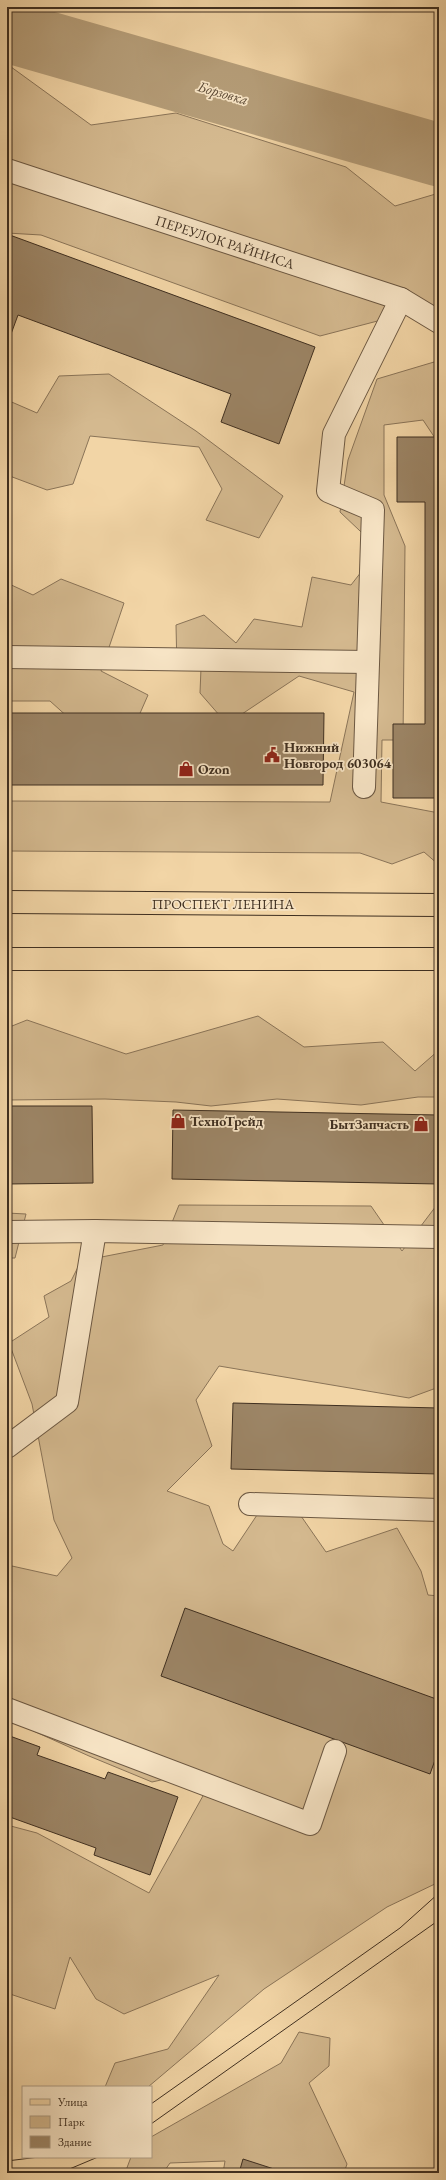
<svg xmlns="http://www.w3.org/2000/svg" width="446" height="2180" font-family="'EB Garamond',serif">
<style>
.green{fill:#d4b98f;stroke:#8a7458}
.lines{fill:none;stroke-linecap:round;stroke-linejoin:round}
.river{stroke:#b59d78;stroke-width:63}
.building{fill:#9c8566;stroke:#3f2f20}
.minor-casing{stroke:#6c5842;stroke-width:24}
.major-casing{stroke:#3f2f20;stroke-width:24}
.minor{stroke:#f7e4c5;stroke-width:22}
.major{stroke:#f2d5a6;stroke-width:22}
.tram{stroke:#3f2f20;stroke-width:1}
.labels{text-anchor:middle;stroke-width:3.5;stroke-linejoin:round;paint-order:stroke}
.street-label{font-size:14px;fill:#3f2f20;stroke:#f7e4c5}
.poi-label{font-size:14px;font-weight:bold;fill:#3f2f20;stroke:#f7e4c5;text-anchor:start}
.water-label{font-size:15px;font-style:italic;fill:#5c4a36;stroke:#f7e4c5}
</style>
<rect width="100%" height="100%" fill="#f2d5a6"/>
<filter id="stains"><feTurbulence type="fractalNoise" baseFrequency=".005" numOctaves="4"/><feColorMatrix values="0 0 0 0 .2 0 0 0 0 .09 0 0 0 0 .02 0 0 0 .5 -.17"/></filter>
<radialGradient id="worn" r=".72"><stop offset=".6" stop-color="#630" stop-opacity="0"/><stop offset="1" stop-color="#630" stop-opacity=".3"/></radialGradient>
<g class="green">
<path d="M7 64 91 125 176 113 346 167 395 206 439 193V305L320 336 41 235 7 233Z"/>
<path d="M434 362 439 371V444L423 420 384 425V495L405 546 403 740H382L381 802 439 813V865L424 852 392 864 360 853 7 851V801L330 802 354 692 299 676 227 724 200 693 201 668 177 670 176 625 204 615 236 643 254 619 302 627 312 577 351 585 379 549 340 512 348 460 377 379Z"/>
<path d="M109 374 196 431 283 496 259 538 206 520 222 489 199 447 90 436 73 484 47 490 7 475V400L37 413 59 376Z"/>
<path d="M61 579 124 603 101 671 148 695 134 727 70 719 50 701H7V583L33 595Z"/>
<path d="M258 1016 304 1047 383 1042 415 1071 439 1050V1097H418L361 1105 277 1099 211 1106 176 1102 105 1099 7 1100V1028L27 1020 126 1054Z"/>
<path d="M179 1205 371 1206 402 1251 436 1206 439 1207V1387L409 1398 219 1366 196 1400 212 1446 167 1491 209 1506 223 1544 233 1551 257 1515 301 1516 326 1552 397 1528 421 1571 428 1595 439 1596V1882L387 1907 264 1989 148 2087H105L115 2063 168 2049 219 1975 124 2014 96 1999 70 1957 55 2009 7 1993V1825L37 1833 149 1893 204 1794 192 1773 152 1782 89 1756 7 1719V1575L12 1566 57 1576 72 1558 54 1520 32 1404 9 1343 49 1317 44 1296 71 1281 81 1261 163 1245Z"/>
<path d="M7 1213 26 1214 15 1258H7Z"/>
<path d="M299 2032 330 2038 329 2066 309 2083 347 2164 344 2173H223L225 2161 170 2163 163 2173H125L131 2157H151V2137L281 2063Z"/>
</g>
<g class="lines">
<path class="river" d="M7 31 439 155"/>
</g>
<g class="building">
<path d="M7 234 315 347 279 444 221 422 231 394 18 315 7 345Z"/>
<path d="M397 437H439V798H393V724H425V502H397Z"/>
<path d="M7 713H324L323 785H7Z"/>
<path d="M7 1106H92L93 1183 7 1184Z"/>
<path d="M173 1110 439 1115V1184L172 1179Z"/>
<path d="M233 1403 439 1408V1474L231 1469Z"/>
<path d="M185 1608 439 1700V1749L430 1774 161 1676Z"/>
<path d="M7 1735 40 1747 37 1755 105 1779 108 1772 178 1797 150 1875 94 1855 96 1848 7 1816Z"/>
<path d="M243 2159 274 2169 272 2173H239Z"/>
</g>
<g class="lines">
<defs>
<g id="minor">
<path d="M7 170 401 299 439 322"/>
<path d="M7 657 368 662"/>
<path d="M364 787 373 510 328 491 334 434 401 299"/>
<path d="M7 1232 95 1231 439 1237"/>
<path d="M7 1447 67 1402 95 1231"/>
<path d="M250 1504 439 1510"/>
<path d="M7 1709 310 1824 335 1751"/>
</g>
<g id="major">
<path d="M7 902 439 905"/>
<path d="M7 959H439"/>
</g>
</defs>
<use href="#minor" class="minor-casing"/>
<use href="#major" class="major-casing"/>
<use href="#minor" class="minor"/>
<use href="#major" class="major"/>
<g class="tram">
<path d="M151 2104 400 1928 439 1893"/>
<path d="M151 2124 439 1920"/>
<path d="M7 2161 39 2157"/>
<path d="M60 2173 98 2157"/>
</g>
</g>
<defs>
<symbol id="civic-bare" viewBox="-9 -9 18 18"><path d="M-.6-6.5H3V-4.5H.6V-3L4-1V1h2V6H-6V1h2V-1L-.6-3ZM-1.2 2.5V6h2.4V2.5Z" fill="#8f2418" stroke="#f7e4c5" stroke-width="2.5" paint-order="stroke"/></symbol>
<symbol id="shop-bare" viewBox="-9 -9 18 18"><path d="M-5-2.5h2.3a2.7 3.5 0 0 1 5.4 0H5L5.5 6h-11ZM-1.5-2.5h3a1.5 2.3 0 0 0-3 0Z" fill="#8f2418" stroke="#f7e4c5" stroke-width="2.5" paint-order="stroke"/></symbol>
</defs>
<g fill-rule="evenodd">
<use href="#civic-bare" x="261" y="744" width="22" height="22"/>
<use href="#shop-bare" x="175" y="758" width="22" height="22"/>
<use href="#shop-bare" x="167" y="1110" width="22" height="22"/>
<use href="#shop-bare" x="410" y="1113" width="22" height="22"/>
</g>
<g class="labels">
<g class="street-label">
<text transform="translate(225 242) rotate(18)" y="5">ПЕРЕУЛОК РАЙНИСА</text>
<text x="223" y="909">ПРОСПЕКТ ЛЕНИНА</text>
</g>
<g class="poi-label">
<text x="284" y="752">Нижний<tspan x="284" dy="16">Новгород 603064</tspan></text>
<text x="198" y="774">Ozon</text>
<text x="190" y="1126">ТехноТрейд</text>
<text x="409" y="1129" text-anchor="end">БытЗапчасть</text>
</g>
<g class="water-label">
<text transform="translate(223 93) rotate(16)" y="5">Борзовка</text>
</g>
</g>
<rect width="446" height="2180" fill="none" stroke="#f2d5a6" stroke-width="24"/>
<rect x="8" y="8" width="430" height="2164" fill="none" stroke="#3f2f20" stroke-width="2"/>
<rect x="12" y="12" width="422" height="2156" fill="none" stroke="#3f2f20"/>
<rect x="22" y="2086" width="130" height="72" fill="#f7e4c5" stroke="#ad9c83"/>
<rect x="30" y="2099" width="20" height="6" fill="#f2d5a6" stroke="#ad9c83"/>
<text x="58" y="2106" font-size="12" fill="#3f2f20">Улица</text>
<rect x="30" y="2116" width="20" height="12" fill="#d4b98f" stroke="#ad9c83"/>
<text x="58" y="2126" font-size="12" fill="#3f2f20">Парк</text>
<rect x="30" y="2136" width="20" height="12" fill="#9c8566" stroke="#ad9c83"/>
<text x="58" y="2146" font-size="12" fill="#3f2f20">Здание</text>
<rect width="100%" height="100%" filter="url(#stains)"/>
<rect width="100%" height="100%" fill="url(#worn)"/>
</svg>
